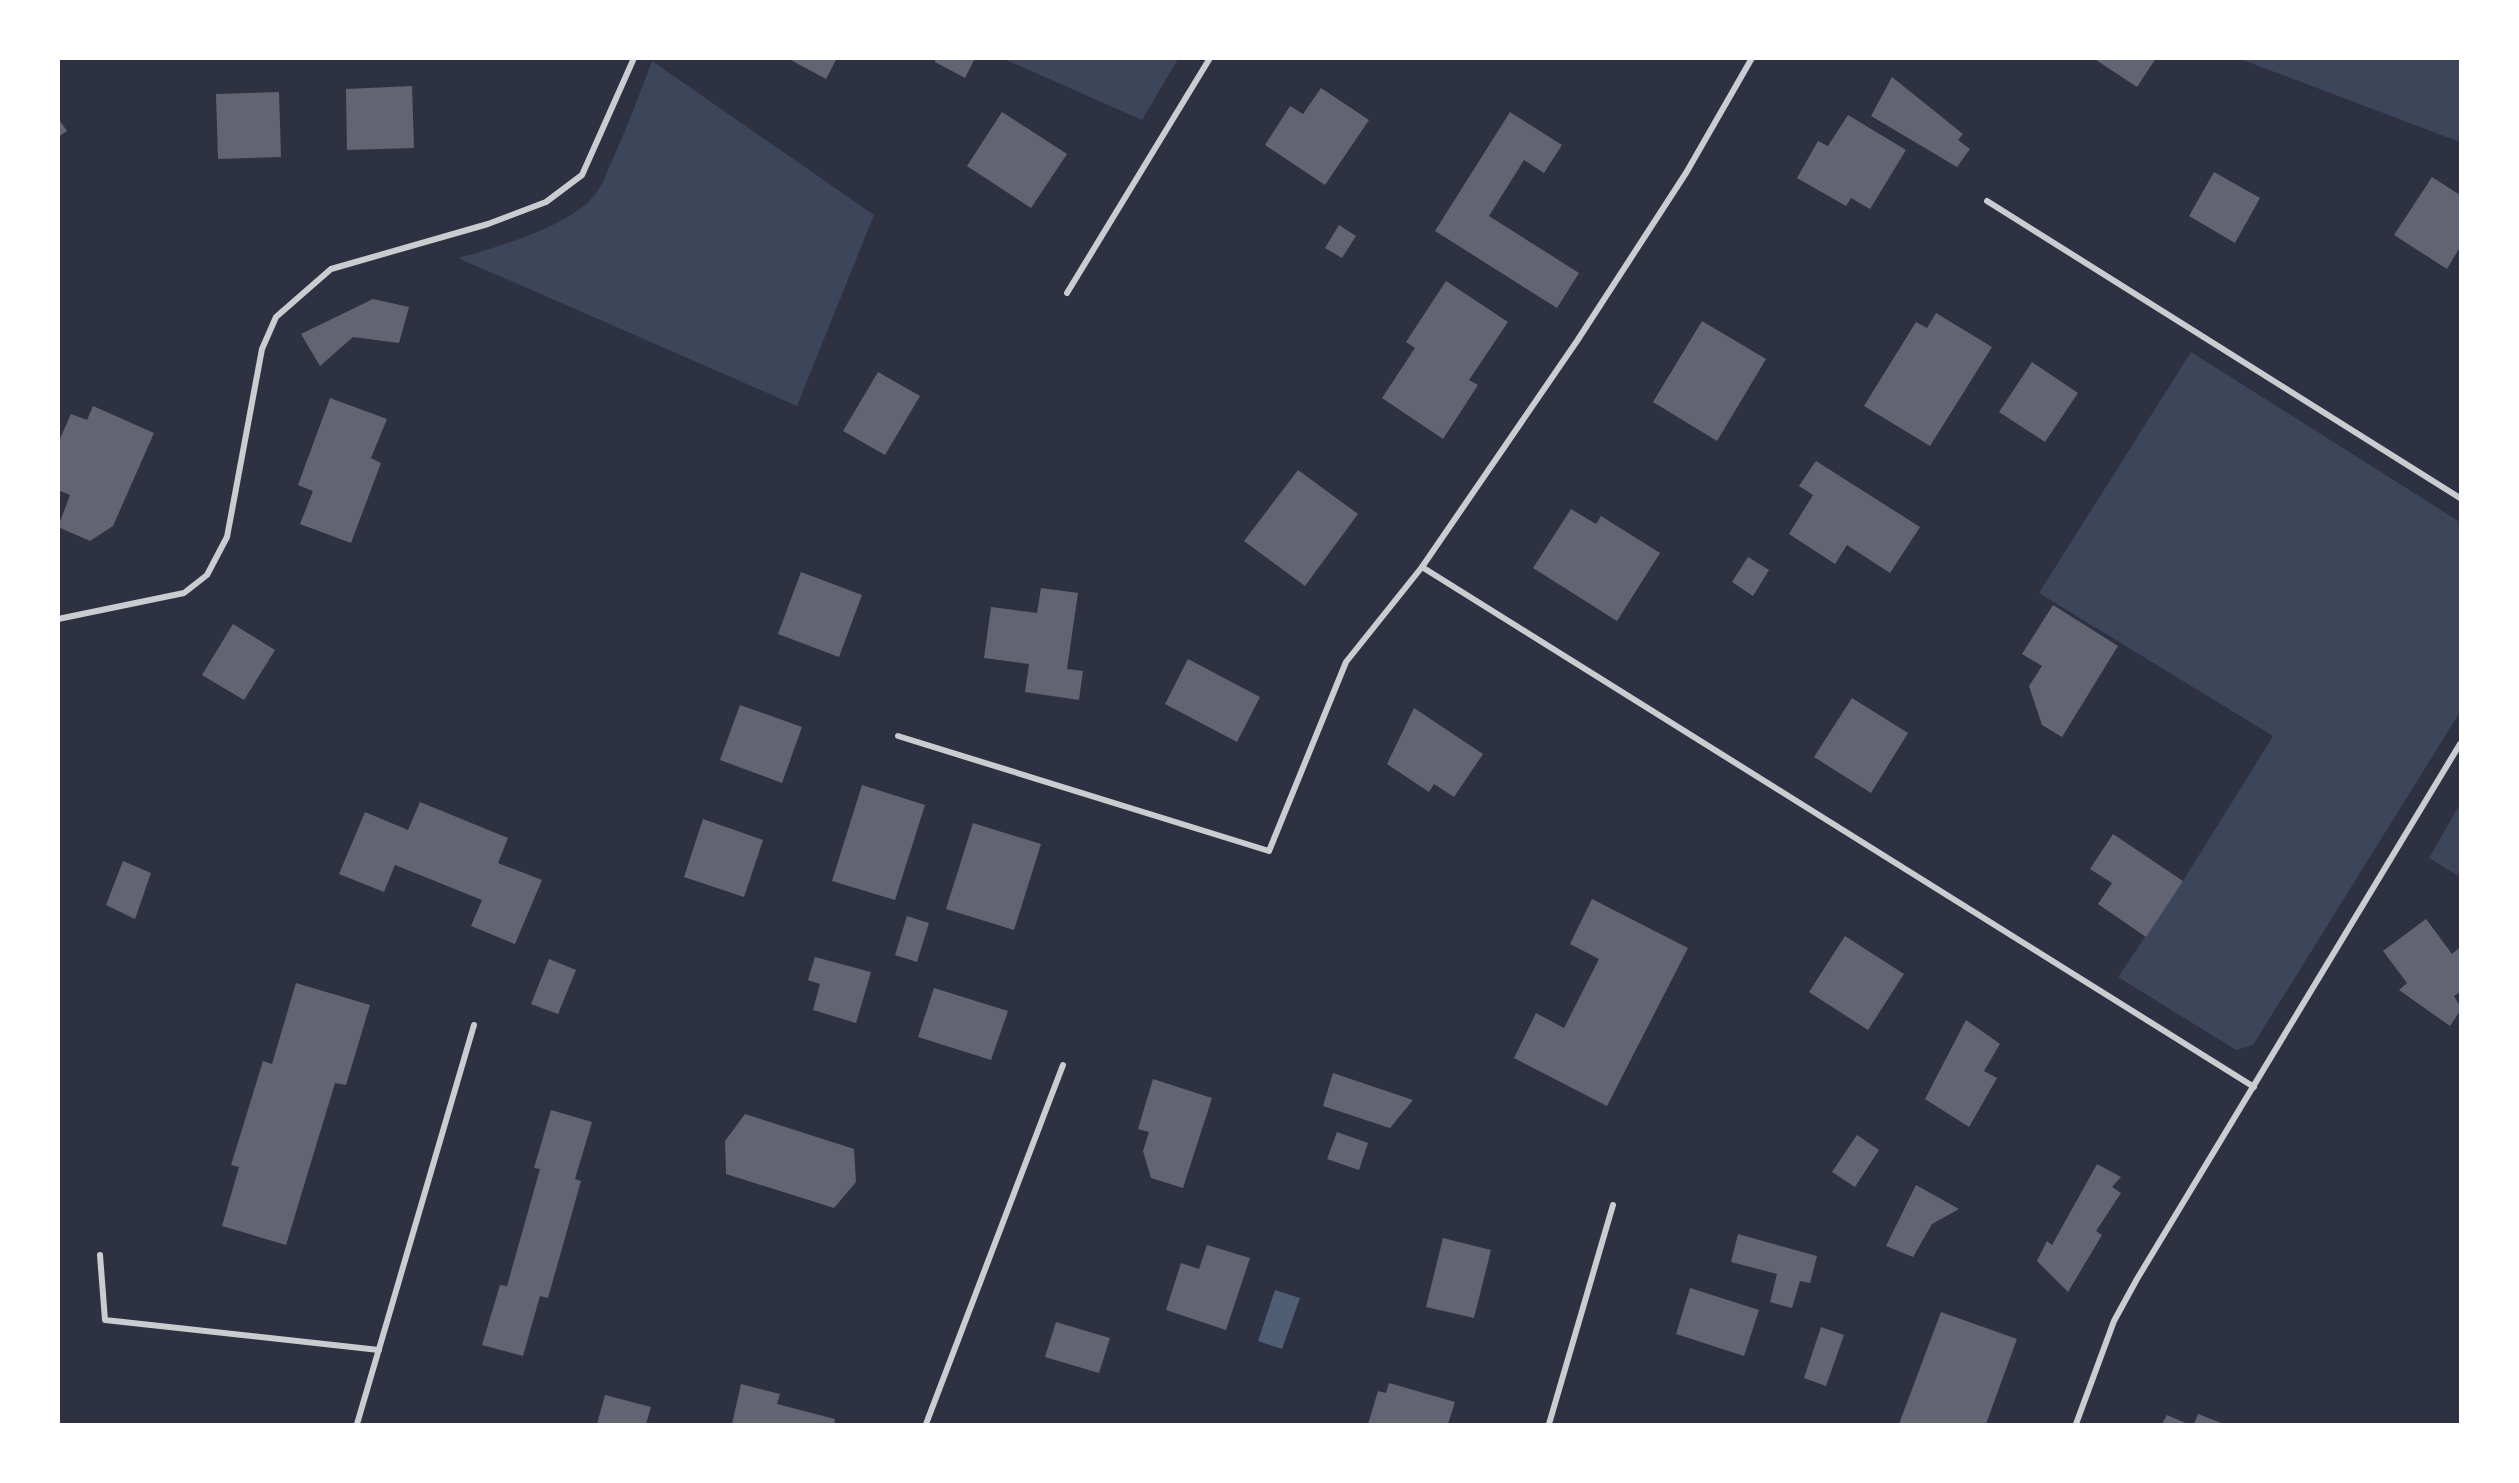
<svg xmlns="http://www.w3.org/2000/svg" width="2519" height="1483" font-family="Mulish,sans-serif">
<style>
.green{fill:#3c4559}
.water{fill:#4f5d75}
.building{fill:#626471}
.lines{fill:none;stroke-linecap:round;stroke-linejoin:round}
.minor{stroke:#caccd0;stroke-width:6}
</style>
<rect width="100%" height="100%" fill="#2d3142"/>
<g class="green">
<path d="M1004 59H1178L1142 120Z"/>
<path d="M2240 59H2460V142Z"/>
<path d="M652 61 874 215 797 406 458 258C497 247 573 226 597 192 603 184 607 172 611 163 626 130 639 96 652 61Z"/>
<path d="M2191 352 2460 522V712L2253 1045 2236 1050 2118 977 2183 881 2273 736 2039 593Z"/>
<path d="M2460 804V877L2429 858Z"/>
</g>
<path class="water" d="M1275 1290 1300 1298 1282 1349 1258 1341Z"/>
<g class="building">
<path d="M787 58H837L826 79Z"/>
<path d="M936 58H975L965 78 935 62Z"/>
<path d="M2093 58H2156L2137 87Z"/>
<path d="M1892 77 1963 134 1958 140 1970 149 1957 167 1871 116Z"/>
<path d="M412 86 414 148 347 150 346 89Z"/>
<path d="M1321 88 1369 120 1325 185 1265 145 1290 106 1303 114Z"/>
<path d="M279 92 281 157 218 159 216 94Z"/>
<path d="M1002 112 1067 154 1031 208 967 166Z"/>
<path d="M1510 112 1562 145 1544 173 1524 160 1489 216 1579 273 1557 308 1435 231Z"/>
<path d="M1848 115 1906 150 1870 209 1851 198 1846 206 1797 178 1818 141 1828 146Z"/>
<path d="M58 118 67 131 58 137Z"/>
<path d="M2214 172 2260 198 2235 243 2189 216Z"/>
<path d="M2432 177 2460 195V247L2447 269 2394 235Z"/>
<path d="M1339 225 1356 236 1342 258 1325 248Z"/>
<path d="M1446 281 1508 322 1469 380 1478 385 1443 439 1382 398 1415 348 1406 342Z"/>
<path d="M373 299 409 307 399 343 353 337 320 366 301 334Z"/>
<path d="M1936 313 1992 347 1930 446 1864 406 1916 322 1927 328Z"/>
<path d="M1702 321 1766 359 1717 441 1653 402Z"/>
<path d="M2032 362 2078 393 2045 442 1999 412Z"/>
<path d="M878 372 920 396 885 455 843 431Z"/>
<path d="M330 398 387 419 371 458 381 463 351 543 300 524 313 491 298 485Z"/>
<path d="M93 406 154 433 113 526 90 541 58 527 70 495 58 490V443L71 414 87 420Z"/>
<path d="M1816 461 1920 527 1890 573 1847 545 1835 564 1789 534 1813 495 1799 486Z"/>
<path d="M1298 470 1358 514 1305 586 1244 541Z"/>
<path d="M1571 509 1596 524 1601 516 1660 553 1617 621 1533 568Z"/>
<path d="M1748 557 1769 570 1753 596 1732 582Z"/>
<path d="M801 572 862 595 839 657 778 634Z"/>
<path d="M1041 588 1078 593 1067 669 1083 671 1079 700 1025 692 1029 664 984 658 991 607 1037 613Z"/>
<path d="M2053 605 2118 646 2062 737 2042 725 2029 686 2042 666 2022 654Z"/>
<path d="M233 624 275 650 244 700 202 675Z"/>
<path d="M1188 659 1260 697 1237 742 1165 704Z"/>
<path d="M1852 698 1908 733 1871 793 1814 757Z"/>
<path d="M740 705 802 727 782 783 720 760Z"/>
<path d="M1414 708 1483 754 1454 797 1434 784 1429 792 1387 764Z"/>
<path d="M862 785 925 805 895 900 832 881Z"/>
<path d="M420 802 508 838 498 863 542 880 515 944 471 926 482 900 395 865 384 892 339 874 365 812 408 830Z"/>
<path d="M703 819 763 840 744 897 684 877Z"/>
<path d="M973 823 1041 844 1014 930 946 909Z"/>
<path d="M2113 834 2183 881 2146 937 2098 904 2112 883 2090 869Z"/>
<path d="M123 861 151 873 135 919 106 905Z"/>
<path d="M1592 899 1688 948 1607 1106 1514 1058 1536 1013 1564 1028 1599 959 1570 944Z"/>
<path d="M907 916 929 923 917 962 895 955Z"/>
<path d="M2426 919 2452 954 2459 948 2460 950V992L2454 996 2460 1006V1011L2450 1026 2399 990 2407 983 2383 951Z"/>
<path d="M1845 936 1904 974 1868 1030 1809 992Z"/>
<path d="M815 957 871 972 856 1023 813 1010 820 984 808 980Z"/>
<path d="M549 959 576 970 558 1014 531 1004Z"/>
<path d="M296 983 370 1005 346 1085 335 1083 286 1245 222 1226 239 1167 231 1165 263 1061 272 1064Z"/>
<path d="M934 988 1008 1011 991 1060 918 1037Z"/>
<path d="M1966 1020 2000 1044 1984 1071 1997 1078 1969 1127 1925 1099Z"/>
<path d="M1333 1073 1413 1100 1390 1128 1323 1106Z"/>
<path d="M1153 1079 1212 1098 1183 1188 1151 1178 1143 1151 1149 1132 1138 1129Z"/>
<path d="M551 1110 592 1122 575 1179 581 1181 548 1298 540 1296 523 1356 482 1345 500 1285 507 1286 540 1169 534 1168Z"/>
<path d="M745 1114 854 1149 856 1182 834 1208 726 1174 725 1141Z"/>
<path d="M1337 1132 1368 1143 1359 1170 1327 1159Z"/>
<path d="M1857 1135 1879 1150 1855 1187 1832 1172Z"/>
<path d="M2097 1164 2121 1177 2112 1187 2121 1193 2096 1231 2102 1235 2068 1292 2037 1261 2047 1241 2052 1245Z"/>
<path d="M1916 1185 1959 1209 1932 1224 1913 1257 1886 1246Z"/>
<path d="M1738 1234 1817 1256 1810 1283 1800 1281 1792 1308 1770 1302 1777 1274 1731 1262Z"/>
<path d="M1443 1238 1491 1250 1474 1318 1426 1307Z"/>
<path d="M1207 1245 1250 1258 1226 1330 1166 1310 1181 1263 1199 1269Z"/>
<path d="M1690 1288 1759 1310 1744 1356 1676 1334Z"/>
<path d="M1941 1312 2017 1339 1986 1424H1899Z"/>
<path d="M1056 1322 1110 1338 1099 1373 1045 1357Z"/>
<path d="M1821 1327 1844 1335 1826 1386 1804 1378Z"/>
<path d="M1389 1383 1455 1402 1448 1424H1368L1378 1391 1386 1393Z"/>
<path d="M741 1384 780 1394 777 1404 835 1419 834 1424H732Z"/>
<path d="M605 1395 651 1407 646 1424H597Z"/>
<path d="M2198 1414 2224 1424H2194Z"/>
<path d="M2167 1415 2188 1424H2162Z"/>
</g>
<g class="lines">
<g class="minor">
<path d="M1987 201 2460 498"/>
<path d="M1067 293 1210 58"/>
<path d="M1422 567 2254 1087"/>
<path d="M58 619 184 593 207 575 227 537 262 349 276 317 331 269 488 224 546 202 582 175 634 58"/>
<path d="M898 736 1269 851 1346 662 1422 567 1577 341 1686 173 1752 58"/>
<path d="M100 1255 105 1320 379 1350"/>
<path d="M357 1424 474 1025"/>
<path d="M926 1424 1063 1065"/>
<path d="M1549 1424 1613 1205"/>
<path d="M2076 1424 2114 1321 2137 1279 2460 744"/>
</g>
</g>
<rect width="2519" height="1483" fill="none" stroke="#ffffff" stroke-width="120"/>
</svg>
